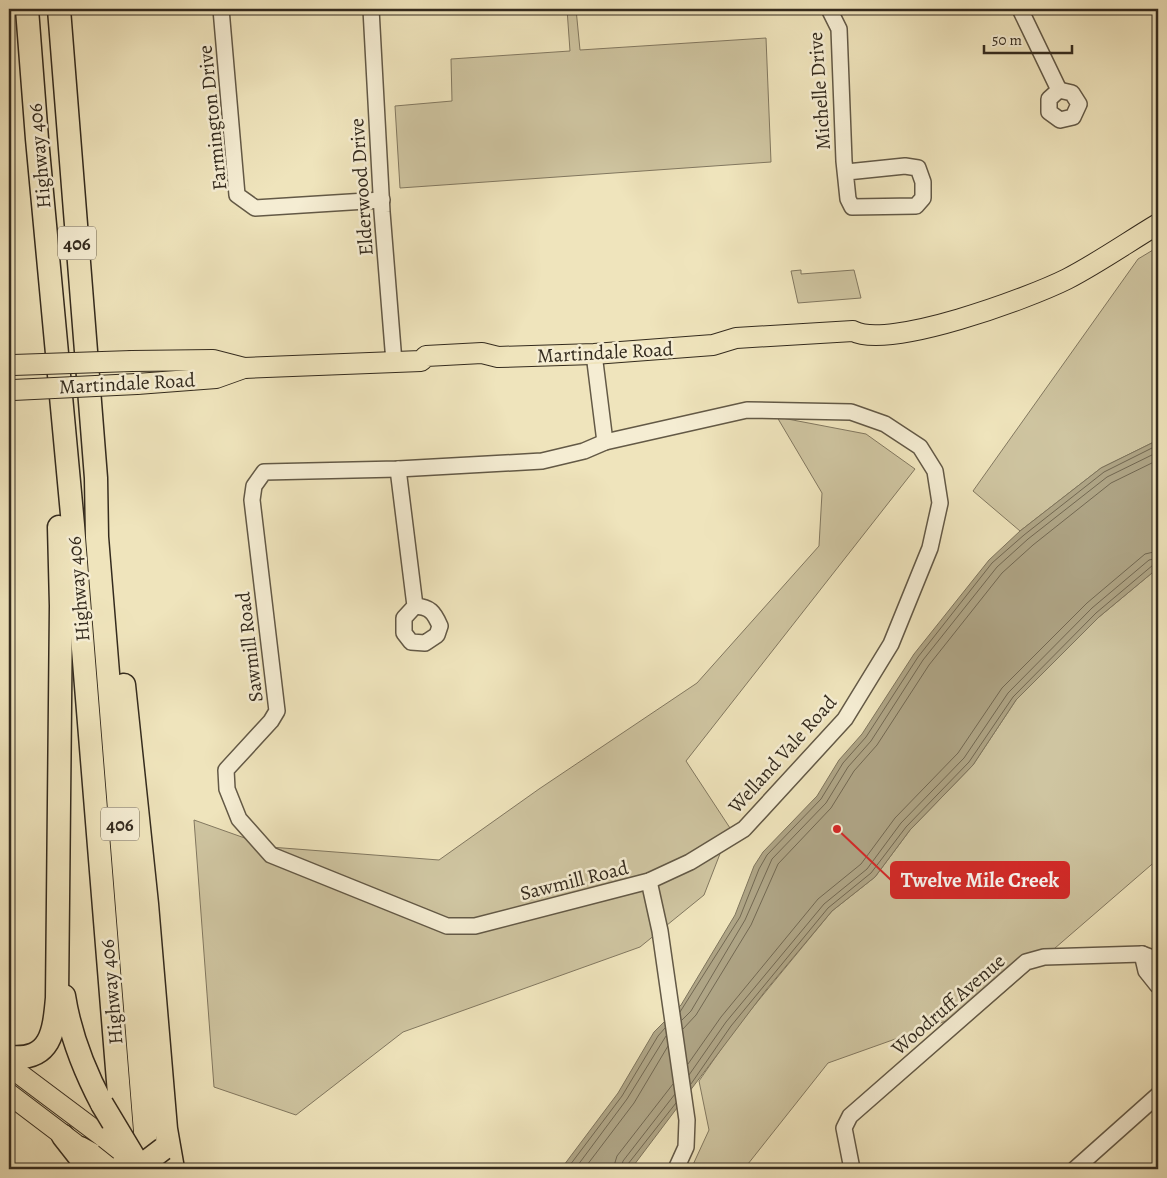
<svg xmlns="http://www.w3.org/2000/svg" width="1167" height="1178" font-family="Alegreya,serif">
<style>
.green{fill:#cfc5a1;stroke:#827860}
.water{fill:#afa586;stroke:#7e745c}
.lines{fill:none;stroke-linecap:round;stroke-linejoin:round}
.shore{stroke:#726852;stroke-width:1}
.minor-casing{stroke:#635946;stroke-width:18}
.major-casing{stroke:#342b1e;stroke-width:22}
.highway-casing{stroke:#342b1e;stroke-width:25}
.minor{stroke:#f5edd3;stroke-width:15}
.major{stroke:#efe4bc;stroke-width:20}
.highway{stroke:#efe4bc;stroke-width:22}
.major-bridge-casing{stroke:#342b1e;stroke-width:22;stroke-linecap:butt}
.highway-bridge-casing{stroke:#342b1e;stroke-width:25;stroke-linecap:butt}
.major-bridge{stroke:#efe4bc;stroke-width:20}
.highway-bridge{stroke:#efe4bc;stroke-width:22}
.labels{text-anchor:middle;stroke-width:5;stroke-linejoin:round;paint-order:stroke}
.shield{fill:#f5edd3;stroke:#6e6554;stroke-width:1}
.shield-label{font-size:19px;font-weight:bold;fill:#342b1e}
.street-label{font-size:20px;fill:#342b1e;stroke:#f5edd3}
.leader{fill:none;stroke:#d62828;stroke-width:2}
.callout-dot{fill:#d62828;stroke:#f5edd3;stroke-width:2}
.callout{fill:#d62828;stroke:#d62828;stroke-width:2}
.callout-label{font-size:21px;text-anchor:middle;font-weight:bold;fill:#fff}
</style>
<rect width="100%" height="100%" fill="#efe4bc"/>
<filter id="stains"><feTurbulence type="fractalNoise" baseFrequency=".004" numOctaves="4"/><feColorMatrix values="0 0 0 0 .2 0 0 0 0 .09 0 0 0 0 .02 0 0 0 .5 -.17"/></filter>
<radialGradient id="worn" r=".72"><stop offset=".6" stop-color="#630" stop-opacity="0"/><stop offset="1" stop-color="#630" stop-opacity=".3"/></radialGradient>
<g class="green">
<path d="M567 9H576L580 50 766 38 771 162 400 188 395 106 452 101 451 59 570 51Z"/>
<path d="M1158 247V440L1101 468 1020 531 973 491 1138 259Z"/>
<path d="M801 270V274L854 270 861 298 798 303 791 271Z"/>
<path d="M777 417 866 434 915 469 686 761 730 828 704 895 640 947 403 1032 296 1115 214 1087 194 820 270 847 439 860 539 789 697 683 819 546 822 493Z"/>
<path d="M1158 568V859L988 1006 828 1063 744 1169H691L709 1130 699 1081 735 1029 832 911 875 877 910 830 973 765 1016 700 1099 617Z"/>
</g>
<path class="water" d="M1158 440V568L1099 617 1016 700 973 765 910 830 875 877 832 911 766 990 631 1169H561L618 1093 654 1032 681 1005 735 915 754 866 763 852 817 796 839 760 862 734 914 654 989 560 1020 531 1101 468Z"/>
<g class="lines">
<g class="shore">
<path d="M680 1012 740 917 759 869 767 855 821 799 843 763 866 737 918 657 992 563 1024 535 1104 472 1158 445"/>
<path d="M682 1020 691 1011 745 920 772 859 826 803 848 767 871 741 923 660 997 567 1028 539 1107 477 1158 452"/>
<path d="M683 1029 696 1015 751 925 778 864 831 808 854 771 877 745 929 665 1002 573 1033 545 1111 483 1158 460"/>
<path d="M688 1064 721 1017 818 899 861 864 895 818 958 753 1002 688 1087 603 1145 554 1158 551"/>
<path d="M689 1075 726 1022 824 904 867 869 901 823 964 758 1008 693 1092 608 1149 560 1158 558"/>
<path d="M691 1084 731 1026 828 908 871 873 906 827 969 762 1013 697 1096 613 1153 565 1158 564"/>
<path d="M567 1169 622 1096 658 1036 665 1028"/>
<path d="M575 1169 627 1099 666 1036"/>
<path d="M584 1169 634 1103 668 1046"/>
<path d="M613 1169 617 1156 673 1084"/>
<path d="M621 1169 623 1161 675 1094"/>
<path d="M627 1169 628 1164 676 1103"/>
</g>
<defs>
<g id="minor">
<path d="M221 9 237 195 255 208 382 200"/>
<path d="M371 9 382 212 394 362"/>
<path d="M829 9 839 29 844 161 848 199 852 207 916 206 923 198V182L918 168 905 166 847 172"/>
<path d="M1020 9 1059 90"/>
<path d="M1059 90 1072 93 1079 104 1073 117 1060 120 1049 112V99Z"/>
<path d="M594 354 605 442"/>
<path d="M747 410 851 412 885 424 920 447 935 471 940 503 930 548 891 644 845 719 744 829 690 862 649 881 475 926H447L271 855 239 819 227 789 226 770 271 721 277 711 252 500 254 486 264 472 398 469 542 461 584 451 605 442Z"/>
<path d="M398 469 415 606 404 618V633L411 642 425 643 437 635 440 626C434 612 430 607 415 606"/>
<path d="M649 881 660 931 687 1120 686 1147 676 1169"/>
<path d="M1142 954 1146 971 1158 986"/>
<path d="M852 1169 844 1128 850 1116 1026 962 1044 957 1142 954 1158 960"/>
<path d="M1075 1169 1158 1095"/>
</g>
<g id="major">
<path d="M132 361 213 360 244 368"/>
<path d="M137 384 216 378 244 368 421 361 426 356 482 353 498 357 594 354 713 345 736 338 853 331C889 350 1029 298 1067 279 1098 263 1128 242 1158 224"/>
<path d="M9 1066 105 1138"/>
<path d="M9 1094 75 1144"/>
</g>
<g id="highway">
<path d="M27 9 37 139 73 525 123 1143"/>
<path d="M59 9 96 478 97 537 148 1169"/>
<path d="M124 685 147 904 166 1129 173 1169"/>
<path d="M64 996C70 1034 84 1070 102 1104"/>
<path d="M9 1057C51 1061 54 1032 57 998L61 606 59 527"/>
<path d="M63 1136 85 1164"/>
<path d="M80 1148 100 1159 122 1164"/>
</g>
</defs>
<use href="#minor" class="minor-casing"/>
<use href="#major" class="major-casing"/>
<use href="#highway" class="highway-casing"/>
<use href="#minor" class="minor"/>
<use href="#major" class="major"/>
<use href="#highway" class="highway"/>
<defs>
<g id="major-bridge">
<path d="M13 365 132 361"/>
<path d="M13 390 137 384"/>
<path d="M105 1138 134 1161"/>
</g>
<g id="highway-bridge">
<path d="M102 1104 138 1164"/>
<path d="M123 1164 146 1162 163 1149"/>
</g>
</defs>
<use href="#major-bridge" class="major-bridge-casing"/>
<use href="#highway-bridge" class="highway-bridge-casing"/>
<use href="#major-bridge" class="major-bridge"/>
<use href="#highway-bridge" class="highway-bridge"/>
</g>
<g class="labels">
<g class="shield">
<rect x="58" y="226.5" width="38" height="33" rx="4"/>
<rect x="101" y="807.5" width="38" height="33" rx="4"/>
</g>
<g class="shield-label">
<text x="77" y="250">406</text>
<text x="120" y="831">406</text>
</g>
<g class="street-label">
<text transform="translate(819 91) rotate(-94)" y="7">Michelle Drive</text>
<text transform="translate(212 118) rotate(-96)" y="7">Farmington Drive</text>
<text transform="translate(39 156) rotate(-95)" y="7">Highway 406</text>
<text transform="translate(361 187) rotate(-94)" y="7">Elderwood Drive</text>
<text transform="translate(605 352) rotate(-3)" y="7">Martindale Road</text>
<text transform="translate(127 383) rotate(-3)" y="7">Martindale Road</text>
<text transform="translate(78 589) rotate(-95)" y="7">Highway 406</text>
<text transform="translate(249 647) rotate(-97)" y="7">Sawmill Road</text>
<text transform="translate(782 754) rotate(-48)" y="7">Welland Vale Road</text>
<text transform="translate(574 880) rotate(-14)" y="7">Sawmill Road</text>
<text transform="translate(111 992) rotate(-95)" y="7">Highway 406</text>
<text transform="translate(948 1004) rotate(-41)" y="7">Woodruff Avenue</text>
</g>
</g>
<path class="leader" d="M837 829L891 880"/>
<circle class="callout-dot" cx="837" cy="829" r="5"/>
<rect class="callout" x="891" y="862" width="178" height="36" rx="5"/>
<g class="callout-label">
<text x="980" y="887">Twelve Mile Creek</text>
</g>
<rect width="1167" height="1178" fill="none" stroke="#efe4bc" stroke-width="30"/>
<rect x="10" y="10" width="1147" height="1158" fill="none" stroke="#342b1e" stroke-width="2.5"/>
<rect x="15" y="15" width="1137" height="1148" fill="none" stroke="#342b1e"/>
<path d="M984 45v8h88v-8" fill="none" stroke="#342b1e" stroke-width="2.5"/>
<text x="992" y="45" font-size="15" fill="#342b1e" stroke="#f5edd3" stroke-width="4" paint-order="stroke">50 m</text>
<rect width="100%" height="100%" filter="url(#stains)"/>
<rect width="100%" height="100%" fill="url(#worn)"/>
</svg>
